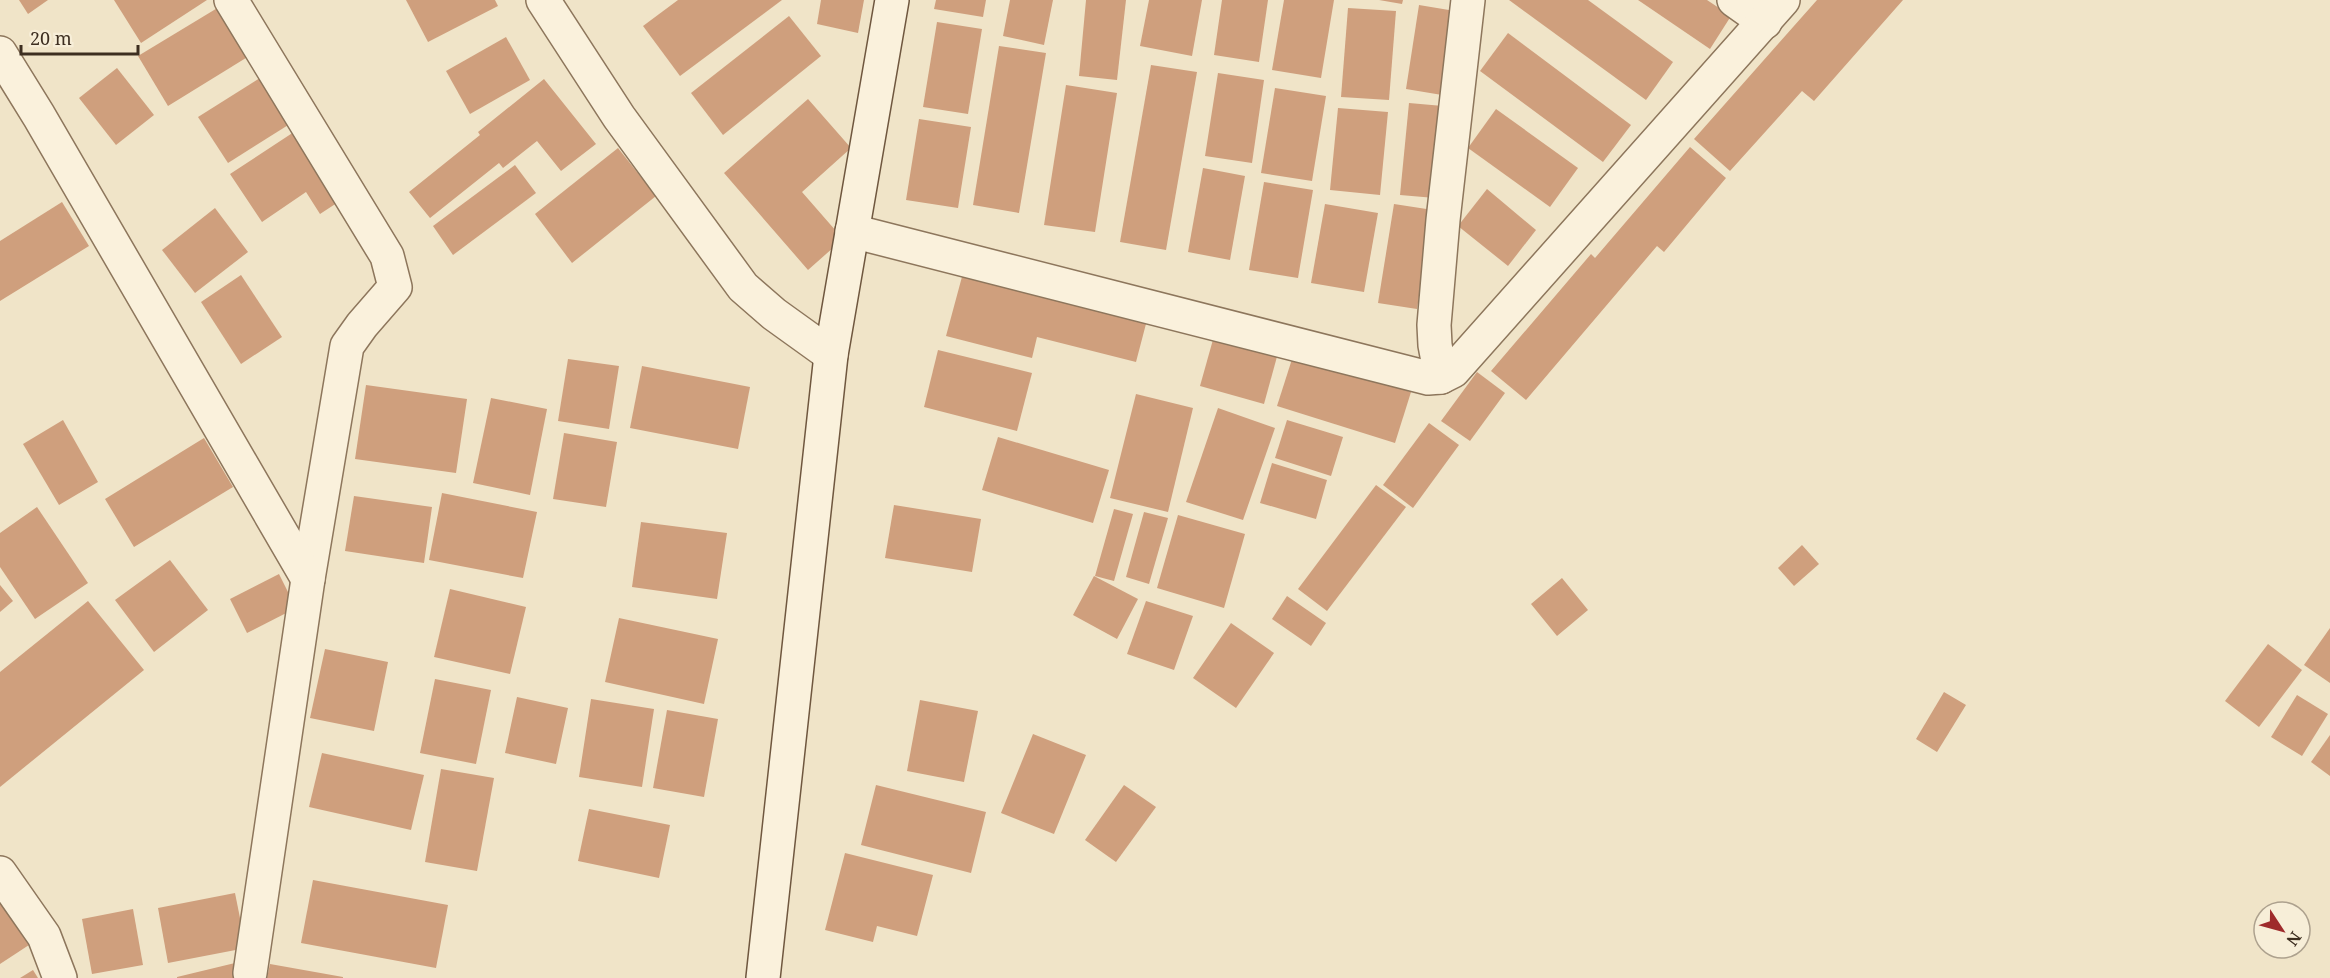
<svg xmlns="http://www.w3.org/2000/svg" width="2330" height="978" font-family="'Noto Serif',serif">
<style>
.building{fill:#cf9f7d}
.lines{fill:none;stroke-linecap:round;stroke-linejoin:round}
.street-casing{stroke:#8d765c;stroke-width:36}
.secondary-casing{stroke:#6f573f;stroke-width:36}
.street{stroke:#faf1dc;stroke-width:33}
.secondary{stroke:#faf1dc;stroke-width:33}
</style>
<rect width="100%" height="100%" fill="#f0e4c8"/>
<g class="building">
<path d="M19 0H48L28 14Z"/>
<path d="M114 0H207L141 43Z"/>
<path d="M406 0H495L498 6 428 42Z"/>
<path d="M678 0H782L680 76 643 26Z"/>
<path d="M821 0H864L858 33 817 24Z"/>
<path d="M936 0H986L983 17 934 9Z"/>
<path d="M1010 0H1053L1044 45 1003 36Z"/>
<path d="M1086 0H1126L1117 80 1079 76Z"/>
<path d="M1149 0H1202L1192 56 1140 46Z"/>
<path d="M1222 0H1268L1259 62 1214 55Z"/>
<path d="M1284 0H1334L1321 78 1272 70Z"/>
<path d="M1379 0H1403L1402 4Z"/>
<path d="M1509 0H1588L1673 62 1646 100Z"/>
<path d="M1638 0H1707L1731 16 1710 49Z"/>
<path d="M1817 0H1903L1814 101 1802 91 1730 171 1694 139Z"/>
<path d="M224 4 254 53 168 106 138 56Z"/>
<path d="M1419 5 1455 11 1442 95 1406 89Z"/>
<path d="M1348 8 1396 11 1389 100 1341 97Z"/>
<path d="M789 16 821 56 723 135 691 93Z"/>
<path d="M937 22 982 29 968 114 923 107Z"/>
<path d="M1508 33 1631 125 1603 162 1480 71Z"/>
<path d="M506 37 530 80 470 114 446 71Z"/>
<path d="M999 46 1046 53 1019 213 973 205Z"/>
<path d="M1151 65 1197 72 1166 250 1120 242Z"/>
<path d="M117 68 154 115 116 145 79 98Z"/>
<path d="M1218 73 1264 80 1252 163 1205 156Z"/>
<path d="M263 76 293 122 228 163 198 117Z"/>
<path d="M544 79 596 144 561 171 537 141 503 168 499 163 430 218 409 192 480 135 478 132Z"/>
<path d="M1066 85 1117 93 1095 232 1044 225Z"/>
<path d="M1275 88 1326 96 1312 181 1261 173Z"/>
<path d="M808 99 851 148 802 192 843 239 808 270 724 173Z"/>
<path d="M1409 103 1443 106 1435 198 1400 195Z"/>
<path d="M1338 108 1388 112 1380 195 1330 190Z"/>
<path d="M1496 109 1578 168 1550 207 1468 148Z"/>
<path d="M919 119 971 127 958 208 906 200Z"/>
<path d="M300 128 346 197 320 214 306 192 262 222 230 174Z"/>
<path d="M1690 147 1726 178 1664 252 1657 246 1526 400 1491 371 1591 254 1595 258Z"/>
<path d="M618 148 656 196 572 263 535 214Z"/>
<path d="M515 165 536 193 453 255 433 226Z"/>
<path d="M1203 168 1245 176 1230 260 1188 252Z"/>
<path d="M1264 182 1313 190 1298 278 1249 270Z"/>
<path d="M1487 189 1536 230 1508 266 1458 226Z"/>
<path d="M62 202 89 246 0 301V241Z"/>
<path d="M1325 204 1378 213 1364 292 1311 283Z"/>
<path d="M1394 204 1433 210 1417 309 1378 303Z"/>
<path d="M215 208 248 252 195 293 162 250Z"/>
<path d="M963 273 1147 320 1136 362 1037 337 1032 358 946 336Z"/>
<path d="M241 275 282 337 241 364 201 302Z"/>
<path d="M1214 336 1278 353 1264 404 1200 386Z"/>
<path d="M938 350 1032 373 1017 431 924 407Z"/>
<path d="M1293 356 1411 392 1395 443 1277 406Z"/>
<path d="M568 359 619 366 609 429 558 421Z"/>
<path d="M642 366 750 387 738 449 630 428Z"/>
<path d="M1477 372 1505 393 1470 441 1441 421Z"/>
<path d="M366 385 467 399 456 473 355 459Z"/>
<path d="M1136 394 1193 408 1168 512 1110 498Z"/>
<path d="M491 398 547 409 530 495 473 483Z"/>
<path d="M1218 408 1275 428 1243 520 1186 502Z"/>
<path d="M63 420 98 482 59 505 23 444Z"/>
<path d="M1287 420 1343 437 1331 476 1275 458Z"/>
<path d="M1429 423 1459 445 1413 508 1383 485Z"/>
<path d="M564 433 617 442 606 507 553 499Z"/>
<path d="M998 437 1109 470 1093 523 982 490Z"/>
<path d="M204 438 233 487 134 547 105 499Z"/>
<path d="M1272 463 1327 480 1316 519 1260 503Z"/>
<path d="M1376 485 1406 507 1327 611 1298 589Z"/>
<path d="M442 493 537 512 523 578 429 560Z"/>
<path d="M354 496 432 507 424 563 345 551Z"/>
<path d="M894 505 981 519 972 572 885 558Z"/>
<path d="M37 507 88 583 35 619 0 567V533Z"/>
<path d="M1114 509 1133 514 1114 581 1095 576Z"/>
<path d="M1144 512 1168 518 1149 584 1126 577Z"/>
<path d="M1178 515 1245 534 1224 608 1157 588Z"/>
<path d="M641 522 727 533 717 599 632 587Z"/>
<path d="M1802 545 1819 564 1794 586 1778 568Z"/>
<path d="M170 560 208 610 154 652 115 600Z"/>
<path d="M279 574 296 608 247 633 230 599Z"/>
<path d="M1094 576 1138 599 1117 639 1073 615Z"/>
<path d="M1562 578 1588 610 1557 636 1531 604Z"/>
<path d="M0 585 13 601 0 612Z"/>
<path d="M450 589 526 607 510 674 434 657Z"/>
<path d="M1287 596 1326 623 1311 646 1272 619Z"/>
<path d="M88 601 144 670 0 787V672Z"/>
<path d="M1146 601 1193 616 1174 670 1127 654Z"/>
<path d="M619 618 718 639 704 704 605 682Z"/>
<path d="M1231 623 1274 653 1236 708 1193 678Z"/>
<path d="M2330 628V683L2304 665Z"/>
<path d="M2268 644 2302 670 2259 727 2225 701Z"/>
<path d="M325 649 388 662 374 731 310 718Z"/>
<path d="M435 679 491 690 476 764 420 753Z"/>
<path d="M1944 692 1966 705 1937 752 1916 739Z"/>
<path d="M2297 695 2328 714 2302 756 2271 737Z"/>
<path d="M517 697 568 708 556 764 505 753Z"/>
<path d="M591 699 654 709 642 787 579 777Z"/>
<path d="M920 700 978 711 964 782 907 771Z"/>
<path d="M667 710 718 719 704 797 653 788Z"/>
<path d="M1033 734 1086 755 1054 834 1001 813Z"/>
<path d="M2330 735V776L2311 762Z"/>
<path d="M322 753 424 775 411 830 309 807Z"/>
<path d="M441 769 494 778 477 871 425 862Z"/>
<path d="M876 785 986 812 971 873 861 845Z"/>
<path d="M1124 785 1156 807 1116 862 1085 840Z"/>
<path d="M589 809 670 825 659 878 578 861Z"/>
<path d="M845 853 933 875 917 936 877 926 873 942 825 930Z"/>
<path d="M313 880 448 905 436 968 301 943Z"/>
<path d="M235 893 246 948 168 963 158 908Z"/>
<path d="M0 901 29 945 0 964Z"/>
<path d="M133 909 143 965 92 974 82 919Z"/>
<path d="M235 963 238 978H177V977Z"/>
<path d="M270 964 343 977V978H267Z"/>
<path d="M33 970 38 978H20Z"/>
</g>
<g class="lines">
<defs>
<g id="street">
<path d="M231 0 387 256 395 287 362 325 347 346 308 579 250 973"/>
<path d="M543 0 619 117 743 287 774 314 831 355"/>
<path d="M1734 0 1765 22"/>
<path d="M0 53 39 116 308 579"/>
<path d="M852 231 1428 378 1441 377 1453 371 1783 0"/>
<path d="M1441 377 1435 345 1434 325 1443 220 1468 0"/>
<path d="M0 873 44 936 60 978"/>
</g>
<path id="secondary" d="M763 978 831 355 892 0"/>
</defs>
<use href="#street" class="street-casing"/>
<use href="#secondary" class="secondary-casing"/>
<use href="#street" class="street"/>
<use href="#secondary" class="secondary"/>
</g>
<g transform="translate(2282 930) rotate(126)"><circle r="28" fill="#f7eed8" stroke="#ada18e" stroke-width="1.5"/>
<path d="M0-4.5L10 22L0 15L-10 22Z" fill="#9e2a2b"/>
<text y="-9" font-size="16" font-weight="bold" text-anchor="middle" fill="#3d2e20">N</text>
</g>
<path d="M21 45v9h117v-9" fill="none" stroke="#3d2e20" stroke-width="3"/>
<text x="30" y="45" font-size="18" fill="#3d2e20" stroke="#f7eed8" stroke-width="4.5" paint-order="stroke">20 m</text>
</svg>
